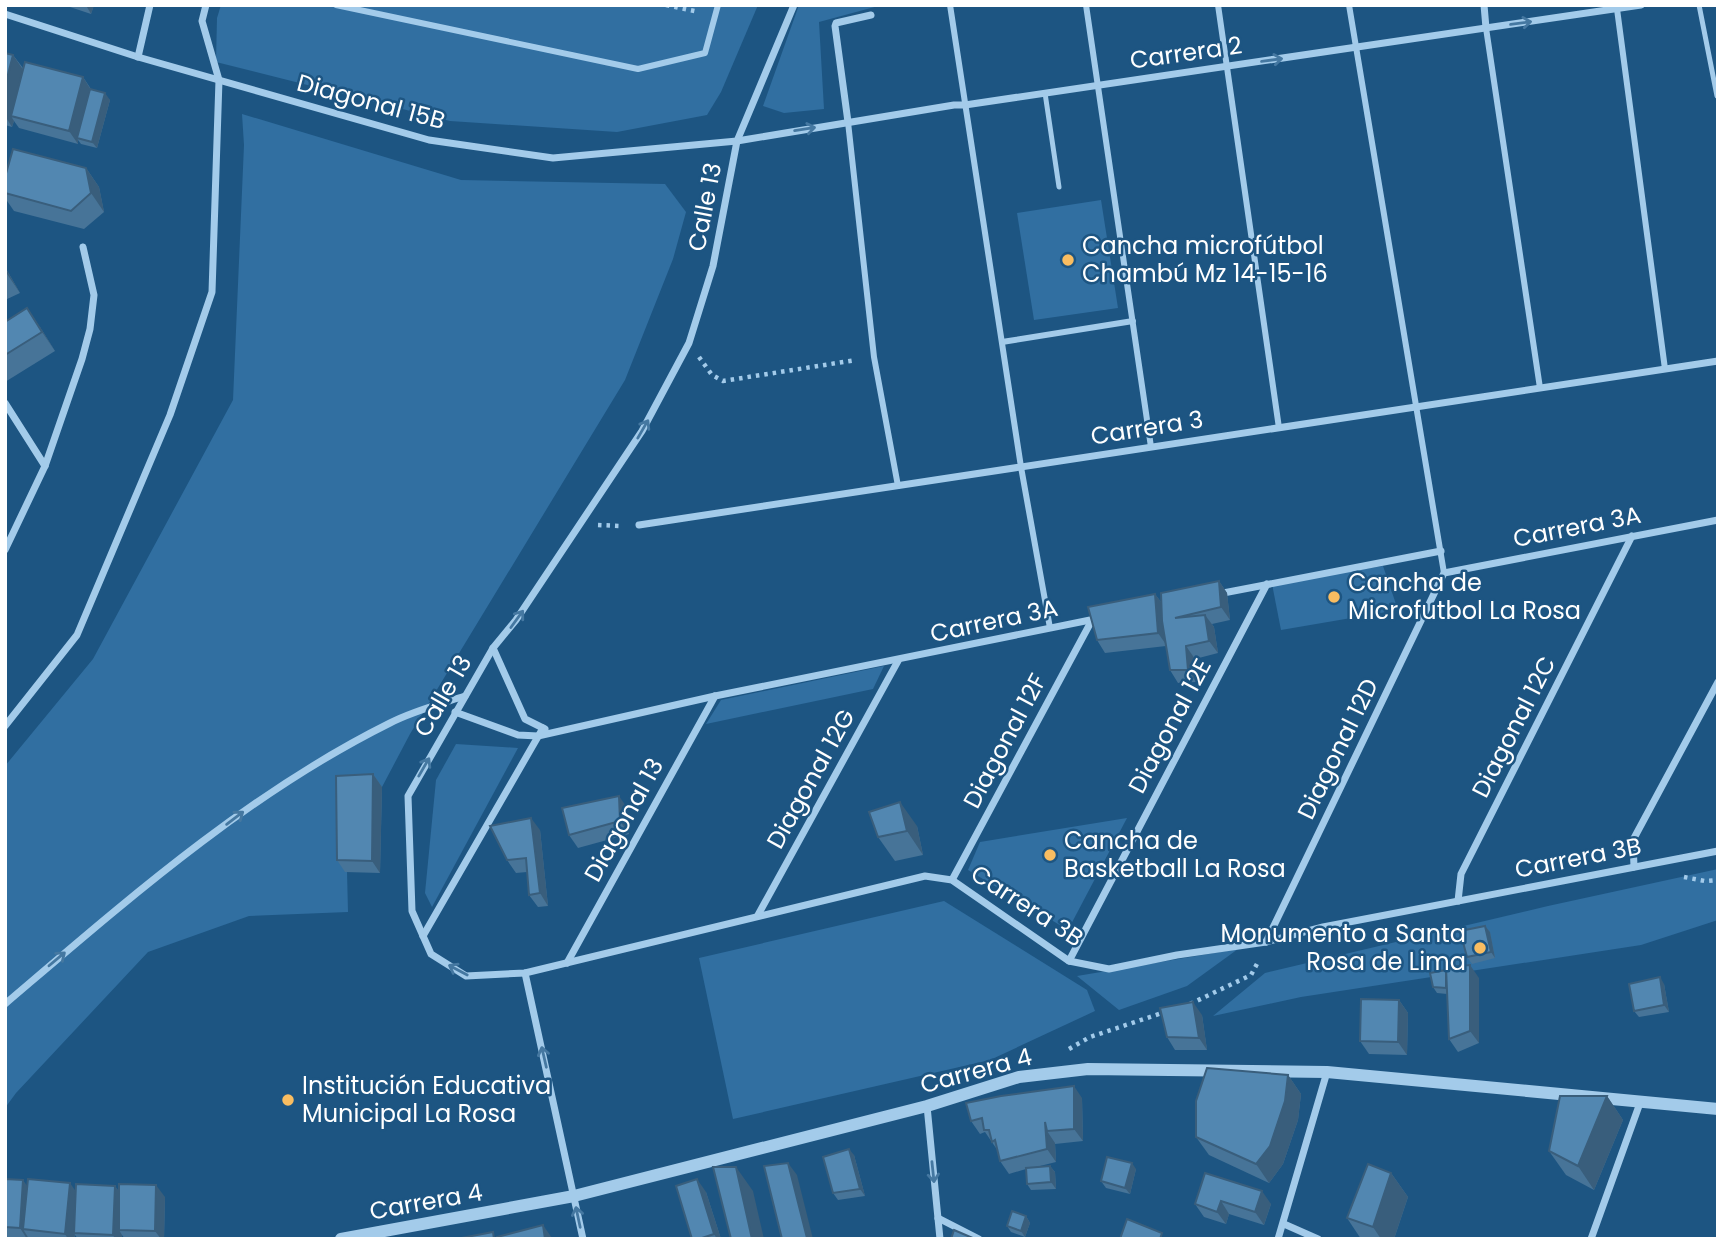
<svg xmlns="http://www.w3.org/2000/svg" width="1723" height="1244" font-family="Poppins,sans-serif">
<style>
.green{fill:#316fa1}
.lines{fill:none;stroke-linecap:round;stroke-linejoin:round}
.path{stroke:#a3cbea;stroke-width:4.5;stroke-dasharray:3.5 5;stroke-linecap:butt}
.service{stroke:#a3cbea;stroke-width:5}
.pedestrian{stroke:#a3cbea;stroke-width:6}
.minor{stroke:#a3cbea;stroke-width:7}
.tertiary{stroke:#a3cbea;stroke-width:12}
.wall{fill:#477498}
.shaded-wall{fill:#395e7c}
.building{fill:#5287b1;stroke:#395e7c;stroke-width:2}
.oneway{stroke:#4578a1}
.poi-dot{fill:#f9bd61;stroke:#1d5582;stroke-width:2.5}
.labels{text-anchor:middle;stroke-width:5;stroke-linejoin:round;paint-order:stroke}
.street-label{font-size:24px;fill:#fff;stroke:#1d5582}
.poi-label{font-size:24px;fill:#fff;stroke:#1d5582;text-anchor:start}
</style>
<rect width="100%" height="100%" fill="#1d5582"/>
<g class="green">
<path d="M221 5H758L721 92 707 115 617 132 450 121 216 62 217 18Z"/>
<path d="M799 5H882L819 22 824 109 784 113 763 106Z"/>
<path d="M242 114 461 180 665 184 686 212 673 259 625 380 410 734 382 787 345 789 348 912 249 916 148 952 16 1093 5 1108V766L93 659 233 400 244 145Z"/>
<path d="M1101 200 1118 308 1034 320 1017 213Z"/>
<path d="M1383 566 1398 610 1281 630 1272 584Z"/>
<path d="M884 666 873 689 706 724 721 700Z"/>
<path d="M456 744 518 748 432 907 425 893 436 780Z"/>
<path d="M1127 818 1068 930 968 870 980 842Z"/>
<path d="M1718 869V920L1641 945 1301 997 1213 1016 1265 973 1548 906Z"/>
<path d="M944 901 1087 990 1095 1011 990 1060 733 1119 699 958Z"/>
<path d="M1238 949 1187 986 1119 1010 1077 976Z"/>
</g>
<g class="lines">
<g class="path">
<path d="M666 5 699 12"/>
<path d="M699 357 712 375 723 381 856 360"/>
<path d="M598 525 621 526"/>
<path d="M1684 877 1705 881 1718 880"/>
<path d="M1190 1004 1251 975 1258 962"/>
<path d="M1069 1049 1090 1037 1165 1012"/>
</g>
<g class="service">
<path d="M1699 5 1717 96"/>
<path d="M1045 93 1059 187"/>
</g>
<g class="pedestrian">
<path d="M336 5 638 69 705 53 718 5"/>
<path d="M950 5 1021 467 1050 628"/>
<path d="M1086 5 1151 447"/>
<path d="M1218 5 1279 428"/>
<path d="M1349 5 1444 573"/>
<path d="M1617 9 1665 369"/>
<path d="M1486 28 1540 388"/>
<path d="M848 122 874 357 898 486"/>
<path d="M1002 342 1133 321"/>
</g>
<g class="minor">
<path d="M794 5 737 141 713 266 689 343 642 431 516 620 493 648 408 796 412 911 431 954 466 976 525 973 925 876 952 880 1069 961 1109 969 1177 955 1266 942 1323 927 1718 851"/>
<path d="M1484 5 1486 28"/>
<path d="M5 14 138 57 429 140 553 158 737 141 954 105H965L1641 5"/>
<path d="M138 57 150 5"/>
<path d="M848 122 835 26 836 23 871 15"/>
<path d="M5 403 45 466"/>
<path d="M639 525 1718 361"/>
<path d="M5 550 45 466 82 359 90 329 94 295 83 247"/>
<path d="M1218 594 1441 551"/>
<path d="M493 648 525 719 545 729"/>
<path d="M455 712 518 735 538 736 715 696 1100 618"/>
<path d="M5 726 77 635 170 415 212 292 219 80 202 21 206 5"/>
<path d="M1634 867 1633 840 1718 682"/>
<path d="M952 880 1092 620"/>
<path d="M1458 901 1461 874 1632 536"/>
<path d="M758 915 898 661"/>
<path d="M423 936 543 728"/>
<path d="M1266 942 1444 573 1718 520"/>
<path d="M1069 961 1267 584"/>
<path d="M567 963 715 696"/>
<path d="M525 973 583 1239"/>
<path d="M5 1004C126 901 247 794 390 723 413 711 440 704 465 696"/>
<path d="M927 1106 940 1239"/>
<path d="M938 1218 979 1239"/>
<path d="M1284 1224 1318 1239"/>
<path d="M1278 1239 1327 1072"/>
<path d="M1591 1239 1640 1103"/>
</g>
<path class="tertiary" d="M341 1239 574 1196 927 1106 1019 1077 1088 1069 1327 1072 1718 1109"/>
</g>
<g class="wall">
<path d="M64 5H94L91 14Z"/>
<path d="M5 53 13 55 23 68 83 77 91 89 110 100 97 148 81 144 78 140V144L19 128 14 121 12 127 5 125Z"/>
<path d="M86 168 99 187 104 212 84 229 14 211 5 198V177Z"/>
<path d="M5 267 20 293 5 300Z"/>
<path d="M5 322 40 327 55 351 5 382Z"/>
<path d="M1219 581 1227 593 1230 620 1212 624 1214 627 1218 653 1195 659 1196 682 1178 683 1170 670 1166 646 1105 653 1097 640 1155 594 1161 602Z"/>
<path d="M373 774 382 787 380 873 345 872 337 860Z"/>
<path d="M628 809 629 834 578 848 569 835Z"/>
<path d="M917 826 923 855 895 861 878 837Z"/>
<path d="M540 830 548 906 538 907 529 895 527 872 516 873 507 860Z"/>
<path d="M1485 926 1490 932 1495 958 1472 964 1467 957Z"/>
<path d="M1479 978V1043L1458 1052 1449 1039 1447 994 1437 993 1433 987Z"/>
<path d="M1664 984 1669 1012 1639 1017 1634 1011Z"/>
<path d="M1399 1000 1408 1013 1407 1055 1369 1054 1360 1041Z"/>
<path d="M1202 1015 1207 1050H1175L1167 1037Z"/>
<path d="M1288 1075 1301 1094 1298 1120 1283 1164 1269 1183 1209 1155 1196 1137Z"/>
<path d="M1607 1096 1623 1120 1594 1190 1566 1175 1549 1151Z"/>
<path d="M1082 1098 1083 1141 1055 1144V1143L1056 1162 1036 1167 1050 1166 1055 1172 1056 1189 1031 1190 1027 1184 1026 1169 1009 1174 1000 1161 998 1151 985 1132 980 1134 971 1121 966 1103Z"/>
<path d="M854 1155 865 1196 838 1200 833 1193Z"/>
<path d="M1136 1169 1130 1194 1106 1188 1101 1181Z"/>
<path d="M1205 1173 1271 1204 1264 1225 1229 1214 1226 1224 1204 1217 1195 1204Z"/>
<path d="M1391 1173 1408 1197 1394 1239H1361L1347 1218Z"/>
<path d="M5 1179 27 1186 76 1191 115 1186 119 1192 165 1197 164 1239H125L122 1235V1239H78L75 1235 74 1239H5Z"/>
<path d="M706 1192 721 1239H692Z"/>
<path d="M1026 1216 1030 1223 1025 1237 1011 1232 1007 1226Z"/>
</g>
<g class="shaded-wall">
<path d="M88 5H94L91 14 87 7Z"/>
<path d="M13 55 26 74 11 116 14 121 12 127 5 116V86Z"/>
<path d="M83 77 91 90 77 138 78 140V144L69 131Z"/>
<path d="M105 93 110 100 97 148 92 142Z"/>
<path d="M86 168 99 187 104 212 91 193Z"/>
<path d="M5 267 20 293 5 271Z"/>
<path d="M27 308 40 327 55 351 42 332Z"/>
<path d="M1219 581 1227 593 1230 620 1221 607Z"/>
<path d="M1155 594 1164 606 1167 646 1158 633Z"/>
<path d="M1205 615 1214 627 1218 653 1209 641Z"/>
<path d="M1186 646 1195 659 1196 682 1188 670Z"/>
<path d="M373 774 382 787 380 873 372 861Z"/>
<path d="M619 796 628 809 629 834 620 821Z"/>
<path d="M900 802 917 826 923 855 907 831Z"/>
<path d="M531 818 540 830 548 906 540 893Z"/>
<path d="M1485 926 1490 932 1495 958 1491 952Z"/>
<path d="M1470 965 1479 978V1043L1470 1031Z"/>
<path d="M1660 977 1664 984 1669 1012 1664 1005Z"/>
<path d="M1399 1000 1408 1013 1407 1055 1398 1042Z"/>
<path d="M1193 1002 1202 1015 1207 1050 1199 1038Z"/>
<path d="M1288 1075 1301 1094 1298 1120 1283 1164 1269 1183 1256 1164Z"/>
<path d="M1074 1086 1082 1098 1083 1141 1074 1129Z"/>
<path d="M1607 1096 1623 1120 1594 1190 1578 1166Z"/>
<path d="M1045 1122 1047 1131 1055 1143 1056 1162 1047 1149Z"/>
<path d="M849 1149 854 1155 865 1196 860 1189Z"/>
<path d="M788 1163 797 1175 813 1239 807 1238Z"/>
<path d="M1132 1163 1136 1169 1130 1194 1125 1188Z"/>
<path d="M1050 1166 1055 1172 1056 1189 1051 1182Z"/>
<path d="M736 1167 753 1191 764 1239H752Z"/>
<path d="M1391 1173 1408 1197 1394 1239H1381L1373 1227Z"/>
<path d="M697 1179 706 1192 721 1239H717L714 1234Z"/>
<path d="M23 1180 32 1193 23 1229 29 1239H27L20 1228Z"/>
<path d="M70 1183 79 1196 74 1233 75 1235 74 1239H68L65 1234Z"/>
<path d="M156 1185 165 1197 164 1239H161L155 1231Z"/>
<path d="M115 1186 124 1198 119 1230 122 1235V1239H115L113 1235Z"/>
<path d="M1262 1191 1271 1204 1264 1225 1255 1212Z"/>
<path d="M1221 1201 1229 1214 1226 1224 1217 1212Z"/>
<path d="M1026 1216 1030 1223 1025 1237 1021 1231Z"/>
<path d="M543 1225 552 1238V1239H545Z"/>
</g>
<g class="building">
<path d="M5 53 13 55 5 86Z"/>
<path d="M25 62 83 77 69 131 11 116Z"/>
<path d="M90 89 105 93 92 142 77 138Z"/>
<path d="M13 149 86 168 91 193 71 211 5 193V177Z"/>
<path d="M27 308 42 332 5 355V322Z"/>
<path d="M1219 581 1221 607 1175 618 1205 615 1209 641 1186 646 1188 670H1170L1162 621 1161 593Z"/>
<path d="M1155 594 1158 633 1097 640 1088 607Z"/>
<path d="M373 774 372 861 337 860 336 776Z"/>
<path d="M619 796 620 821 569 835 562 808Z"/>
<path d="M900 802 907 831 878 837 869 812Z"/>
<path d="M531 818 540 893 529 895 526 858 507 860 490 826Z"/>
<path d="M1485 926 1491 952 1467 957 1460 931Z"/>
<path d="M1470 965V1031L1449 1039 1446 967Z"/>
<path d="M1446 970V988L1433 987 1430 973Z"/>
<path d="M1660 977 1664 1005 1634 1011 1629 984Z"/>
<path d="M1361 999 1399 1000 1398 1042 1360 1041Z"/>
<path d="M1193 1002 1199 1038 1167 1037 1160 1008Z"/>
<path d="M1207 1068 1288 1075 1285 1101 1270 1146 1256 1164 1196 1137V1101Z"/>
<path d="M1074 1086V1129L1047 1131 1045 1122 1047 1149 1000 1161 995 1140 992 1142 989 1130H984L982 1118 971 1121 966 1103 1001 1096Z"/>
<path d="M1560 1096H1607L1578 1166 1549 1151Z"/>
<path d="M849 1149 860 1189 833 1193 823 1157Z"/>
<path d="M1107 1157 1132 1163 1125 1188 1101 1181Z"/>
<path d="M788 1163 807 1238 782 1239 764 1166Z"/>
<path d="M1368 1164 1391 1173 1373 1227 1347 1218Z"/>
<path d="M1050 1166 1051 1182 1027 1184 1026 1168Z"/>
<path d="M713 1167H736L752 1239H731Z"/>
<path d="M1205 1173 1262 1191 1255 1212 1221 1201 1217 1212 1195 1204Z"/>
<path d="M5 1179 23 1180 20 1228 5 1227Z"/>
<path d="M28 1179 70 1183 65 1234 23 1229Z"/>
<path d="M697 1179 714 1234 699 1239H692L676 1186Z"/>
<path d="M76 1184 115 1186 113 1235 74 1233Z"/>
<path d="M119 1184 156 1185 155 1231 119 1230Z"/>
<path d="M1012 1211 1026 1216 1021 1231 1007 1226Z"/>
<path d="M1127 1219 1162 1233 1160 1239H1120Z"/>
<path d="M543 1225 545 1239H497V1237Z"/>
<path d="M954 1230 975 1239H951Z"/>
<path d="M493 1232 494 1239H456Z"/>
</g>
<defs><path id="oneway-shaft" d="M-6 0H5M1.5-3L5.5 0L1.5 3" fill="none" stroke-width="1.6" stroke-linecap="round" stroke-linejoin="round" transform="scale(1.75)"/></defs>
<g class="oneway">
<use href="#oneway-shaft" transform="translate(1521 23) rotate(-8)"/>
<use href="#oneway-shaft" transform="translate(1272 60) rotate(-8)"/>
<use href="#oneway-shaft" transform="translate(805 129) rotate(-9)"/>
<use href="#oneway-shaft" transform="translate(643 429) rotate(-60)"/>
<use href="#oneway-shaft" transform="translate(517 619) rotate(-54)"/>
<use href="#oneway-shaft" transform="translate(424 767) rotate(-60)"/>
<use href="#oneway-shaft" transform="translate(235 818) rotate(-37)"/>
<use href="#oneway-shaft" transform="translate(57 959) rotate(-40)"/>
<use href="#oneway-shaft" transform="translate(458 970) rotate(-152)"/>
<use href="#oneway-shaft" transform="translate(544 1057) rotate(-103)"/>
<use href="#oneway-shaft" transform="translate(933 1172) rotate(84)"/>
<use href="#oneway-shaft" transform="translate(578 1217) rotate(-102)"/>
</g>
<g class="poi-dot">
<circle cx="1068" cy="260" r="7"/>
<circle cx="1334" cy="597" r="7"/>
<circle cx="1050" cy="855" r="7"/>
<circle cx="1480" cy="948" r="7"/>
<circle cx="288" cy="1100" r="7"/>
</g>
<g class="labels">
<g class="street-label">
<text transform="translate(1186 53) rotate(-8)" y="8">Carrera 2</text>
<text transform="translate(371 102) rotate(15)" y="8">Diagonal 15B</text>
<text transform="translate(705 207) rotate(-79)" y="8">Calle 13</text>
<text transform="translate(1147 428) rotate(-9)" y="8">Carrera 3</text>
<text transform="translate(1577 527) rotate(-11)" y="8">Carrera 3A</text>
<text transform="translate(994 621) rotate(-12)" y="8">Carrera 3A</text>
<text transform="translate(443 696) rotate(-60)" y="8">Calle 13</text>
<text transform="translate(1170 726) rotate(-62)" y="8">Diagonal 12E</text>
<text transform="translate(1514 727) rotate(-63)" y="8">Diagonal 12C</text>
<text transform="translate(1005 741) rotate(-62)" y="8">Diagonal 12F</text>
<text transform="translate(1338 749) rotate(-64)" y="8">Diagonal 12D</text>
<text transform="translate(811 779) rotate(-61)" y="8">Diagonal 12G</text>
<text transform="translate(624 820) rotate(-61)" y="8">Diagonal 13</text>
<text transform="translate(1578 858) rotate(-11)" y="8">Carrera 3B</text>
<text transform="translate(1027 906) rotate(33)" y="8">Carrera 3B</text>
<text transform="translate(976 1071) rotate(-15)" y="8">Carrera 4</text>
<text transform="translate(426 1202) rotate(-10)" y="8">Carrera 4</text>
</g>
<g class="poi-label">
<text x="1082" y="254">Cancha microfútbol<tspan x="1082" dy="28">Chambú Mz 14-15-16</tspan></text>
<text x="1348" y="591">Cancha de<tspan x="1348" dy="28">Microfutbol La Rosa</tspan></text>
<text x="1064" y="849">Cancha de<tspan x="1064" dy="28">Basketball La Rosa</tspan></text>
<text x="1466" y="942" text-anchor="end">Monumento a Santa<tspan x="1466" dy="28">Rosa de Lima</tspan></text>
<text x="302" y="1094">Institución Educativa<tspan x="302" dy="28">Municipal La Rosa</tspan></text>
</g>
</g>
<rect width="1723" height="1244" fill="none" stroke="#ffffff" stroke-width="14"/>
</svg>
